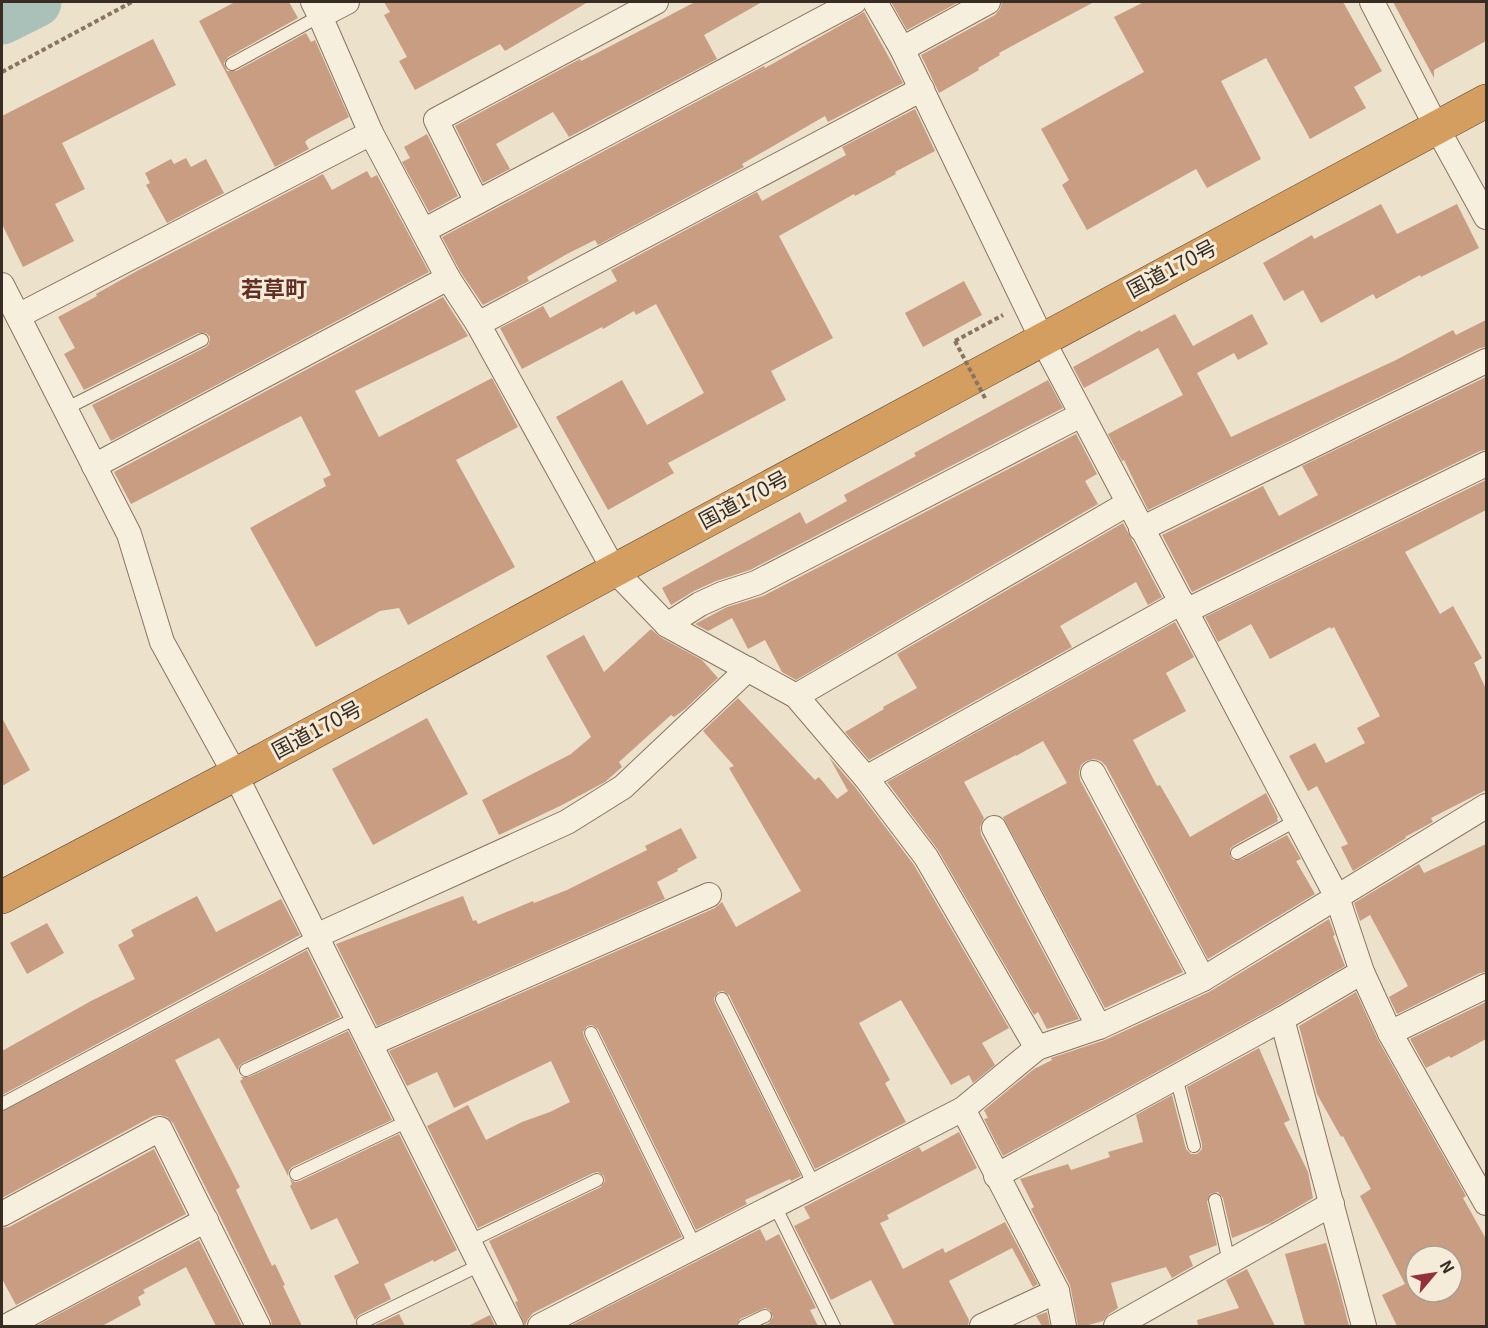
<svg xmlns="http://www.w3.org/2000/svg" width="1488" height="1328" font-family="Georgia,'Noto Sans JP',serif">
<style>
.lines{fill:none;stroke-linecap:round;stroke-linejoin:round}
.river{stroke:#aac1ba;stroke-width:51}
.building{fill:#c89d82;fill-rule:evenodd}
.lane-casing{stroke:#88745f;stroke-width:14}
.street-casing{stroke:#88745f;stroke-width:26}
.highway-casing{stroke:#564233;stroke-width:34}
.path{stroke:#88745f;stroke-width:4;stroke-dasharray:4.5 3;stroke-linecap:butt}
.lane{stroke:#f7efdd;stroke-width:12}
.street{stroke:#f7efdd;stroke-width:24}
.highway{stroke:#d59e61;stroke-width:33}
.path-bridge{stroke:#88745f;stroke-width:4;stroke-dasharray:4.5 3;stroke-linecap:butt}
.labels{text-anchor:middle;stroke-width:6;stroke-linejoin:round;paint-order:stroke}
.street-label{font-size:21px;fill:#392c22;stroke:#f4ebd9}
.neighbourhood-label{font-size:22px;font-weight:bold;fill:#632f24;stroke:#f4ebd9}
</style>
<rect width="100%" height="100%" fill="#ece1ca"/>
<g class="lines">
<path class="river" d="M2 19 36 2"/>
</g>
<g class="building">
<path d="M235 2H289L298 18 228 57 224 63 227 71H236L306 33 311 42 315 40 349 117 308 139 305 142 309 149 275 167 199 21Z"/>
<path d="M384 2H588L505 51 500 44 415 90 399 61 407 57 384 15 390 12Z"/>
<path d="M695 2H762L704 35 717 59 569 137 553 112 496 144 510 169 483 183 455 126 580 59 581 61 601 51Z"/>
<path d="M891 2H959L907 30Z"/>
<path d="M1002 2H1094L999 53 1000 55 978 68 979 70 939 93 921 55 995 15 1000 9Z"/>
<path d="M1144 2H1343L1382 71 1354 87 1366 108 1310 139 1266 58 1221 81 1261 159 1207 188 1196 169 1087 230 1062 185 1069 180 1041 129 1144 72 1114 17Z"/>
<path d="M1393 2H1486V41L1434 70V78Z"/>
<path d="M864 12 903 83 828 122 825 116 742 164 744 167 598 245 595 240 567 254 527 277 529 281 483 305 460 271 442 237 764 66 765 68Z"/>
<path d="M153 39 176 85 62 143 85 189 55 204 74 241 23 267 2 224V116Z"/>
<path d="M915 109 935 151 895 172 896 174 855 196 854 194 779 236 833 338 771 371 786 400 668 463 674 473 608 510 556 417 622 380 647 425 704 393 656 304 636 315 634 311 603 329 602 327 522 369 500 328 543 306 550 318 617 281 611 270 757 192 762 201 846 155 842 147Z"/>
<path d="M427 134 458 196 429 212 402 162 410 158 404 147Z"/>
<path d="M186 158 191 167 206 159 224 193 167 223 146 185 150 183 145 173 171 159 174 164Z"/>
<path d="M367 171 371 178 377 175 429 272 111 441 92 405 206 347 209 344 210 337 206 333H198L84 390 64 354 75 348 58 317 97 296 96 294 135 272 323 174 332 190Z"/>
<path d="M1381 204 1397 234 1457 204 1479 248 1421 277 1420 275 1376 299 1373 294 1321 323 1303 290 1284 301 1263 263 1312 235 1314 239Z"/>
<path d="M964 281 982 315 923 347 905 313Z"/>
<path d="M443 297 468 336 355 391 379 437 492 378 518 427 456 460 515 567 408 625 399 608 380 611 316 647 250 528 326 486 323 479 331 475 301 416 131 504 114 472Z"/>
<path d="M1175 314 1193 346 1252 314 1268 344 1238 360 1234 353 1197 373 1231 437 1396 360 1453 330 1456 335 1486 320V347L1480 348 1148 510 1124 460 1122 461 1108 434 1183 395 1158 348 1084 388 1073 367 1140 330 1141 332Z"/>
<path d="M1486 377V450L1480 451 1192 592 1162 535 1263 486 1279 516 1318 495 1302 466Z"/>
<path d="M1048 380 1063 408 750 570 716 581 694 591 671 605 662 588 800 512 806 524 847 501 844 495 916 456 914 453Z"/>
<path d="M1076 434 1097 474 1085 481 1098 504 796 680 782 672 765 640 748 649 732 618 708 631 695 624 727 607 763 596Z"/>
<path d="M1486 480V510L1405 552 1440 614 1453 606 1482 658 1474 663 1486 689V790L1431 818 1433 822 1405 837 1406 838 1353 871 1341 847 1348 844 1317 786 1308 791 1289 756 1315 743 1326 763 1365 743 1357 728 1380 716 1334 627 1331 629 1330 627 1270 659 1251 624 1218 642 1205 617Z"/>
<path d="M1123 523 1162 597 1148 605 1136 582 1060 626 1072 647 869 760 845 732 884 709 883 707 917 688 897 654Z"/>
<path d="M1175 622 1194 657 1166 673 1186 711 1133 740 1157 786 1160 785 1190 837 1266 793 1278 817 1277 818 1278 821 1233 846 1230 849V856L1233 860H1240L1287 835 1301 859 1296 861 1315 894 1208 959 1106 766 1101 761 1094 759 1086 761 1081 765 1079 772 1080 780 1183 972 1105 1008 1003 817 1067 783 1043 741 1016 756V755L964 782 984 818 980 827 981 835 1079 1019 1047 1029 1038 1012 1034 1015 938 850 887 782Z"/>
<path d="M651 629 660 637 702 660 718 678 685 709 674 717 671 715 619 762 622 767 605 782 562 805 499 835 482 800 571 754 591 737 546 656 584 635 604 672Z"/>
<path d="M738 698 815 780 819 777 837 799 848 791 829 757 855 787 914 865 1009 1028 982 1043 995 1065 973 1083 969 1075 951 1085 901 1000 859 1023 890 1080 885 1083 906 1122 815 1169 729 995 723 991 718 992 714 998 715 1003 801 1176 791 1181 790 1179 745 1200 747 1204 696 1230 598 1029 592 1025 587 1026 583 1032 584 1037 682 1237 533 1313 528 1319 525 1326 515 1302 518 1301 489 1241 601 1187 605 1181 604 1176 598 1172 593 1173 478 1228 427 1126 468 1105 486 1140 522 1122 550 1112 570 1102 551 1061 454 1108 437 1072 407 1086 389 1051 715 908 722 902 736 927 801 891 729 768 734 766 703 731Z"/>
<path d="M2 718 30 770 2 786Z"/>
<path d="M427 718 468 794 373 845 332 769Z"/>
<path d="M681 828 697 858 677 869 678 871 657 882 665 899 377 1026 336 944 463 896 473 921 476 920 478 924 533 901 534 903 567 890 647 850 645 846Z"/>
<path d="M1486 844V972L1480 973 1397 1014 1389 997 1408 986 1370 915 1360 921 1354 903 1419 864 1424 873Z"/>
<path d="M197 896 216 932 281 899 300 935 2 1095V1051L91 1001 135 979 118 945 134 936 131 930Z"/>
<path d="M1329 919 1335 935 1333 936 1345 966 1275 1007 1003 1156 984 1119 988 1118 984 1110 1034 1069 1052 1060 1051 1058 1105 1040 1209 992Z"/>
<path d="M47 923 64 953 27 974 10 943Z"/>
<path d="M307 950 340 1017 243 1063 239 1066 238 1071 219 1038 175 1060 240 1187 236 1190 272 1266 275 1264 285 1285 283 1286 302 1326H272L271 1320 219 1214 173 1123 167 1117 160 1115 153 1116 2 1198V1112Z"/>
<path d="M1356 992 1378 1040 1466 1196 1463 1198 1486 1239V1326H1397L1382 1295 1405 1284 1360 1196 1371 1189 1343 1136 1341 1137 1317 1094 1299 1026ZM1416 1256H1452V1292H1416Z"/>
<path d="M1486 1002V1039L1451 1058 1449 1056 1426 1068 1410 1039Z"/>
<path d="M348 1031 392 1120 292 1167 289 1170 288 1176 240 1081 243 1079 241 1077H249Z"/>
<path d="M1259 1048 1290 1120 1284 1123 1308 1172 1313 1198 1270 1223 1232 1238 1223 1198 1218 1192 1210 1194 1207 1202 1217 1245 1189 1256 1193 1266 1172 1278 1166 1267 1111 1283 1118 1308 1109 1314 1103 1321 1085 1326H1078L1070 1285 1031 1209 1034 1207 1020 1179 1068 1164 1071 1170 1110 1157 1108 1152 1143 1142 1136 1115 1172 1095 1186 1149 1191 1154H1197L1202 1149V1144L1187 1087Z"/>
<path d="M959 1132 977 1168 887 1215 889 1219 880 1223 903 1269 943 1248 945 1253 1005 1222 1038 1284 1033 1287 1012 1248 949 1281 969 1320 968 1326H895L871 1280 831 1300 794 1226 810 1218 804 1207 919 1147 922 1152Z"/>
<path d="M399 1134 457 1250 434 1262 433 1260 384 1284 391 1299 359 1315 355 1320 334 1276 359 1263 337 1218 311 1230 290 1186 292 1184 290 1179 295 1182 300 1181Z"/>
<path d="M154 1149 186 1214 16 1305 2 1279V1228L9 1227Z"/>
<path d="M760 1229 766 1241 779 1234 816 1308 810 1310 818 1326H762L769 1323 773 1317 770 1310 765 1308 740 1319 736 1326H570Z"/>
<path d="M199 1240 242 1326H216L186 1267 143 1290 145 1293 138 1297 141 1305 102 1326H36Z"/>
<path d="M1326 1243 1338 1284 1349 1326H1305L1285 1254Z"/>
<path d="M1247 1269 1275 1326H1198L1197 1320 1239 1308 1226 1280Z"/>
<path d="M1047 1312 1050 1326H1042L1036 1316Z"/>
<path d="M399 1314 405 1326H373Z"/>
<path d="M490 1315 495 1326H468Z"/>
</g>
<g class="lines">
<defs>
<g id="lane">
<path d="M232 64 320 16"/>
<path d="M65 409 202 340"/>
<path d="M1237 853 1297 820"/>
<path d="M722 999 814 1185"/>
<path d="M591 1033 695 1246"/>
<path d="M246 1070 357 1018"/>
<path d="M1176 1077 1194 1146"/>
<path d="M2 1104 316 936"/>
<path d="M296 1174 408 1121"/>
<path d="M1215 1200 1229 1262"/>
<path d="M775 1206 834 1326"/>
<path d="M468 1242 597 1180"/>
<path d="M363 1322 480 1265"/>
<path d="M744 1326 765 1316"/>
</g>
<g id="street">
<path d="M313 2 320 16 347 2"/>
<path d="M875 2 902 49 1042 339 1337 897 1362 972 1390 1033 1486 1203"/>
<path d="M1372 2 1437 128 1486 217"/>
<path d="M320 16 371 133 448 278 478 324 614 570 667 625 796 696 866 778 926 857 1037 1048"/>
<path d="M902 49 988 2"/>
<path d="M477 202 436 120 656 2"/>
<path d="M423 231 854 2"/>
<path d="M2 285 129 534 162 642 235 774 511 1326"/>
<path d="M18 316 371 133"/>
<path d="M478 324 922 89"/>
<path d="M94 466 448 278"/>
<path d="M1141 529 1486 361"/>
<path d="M1186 611 1486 464"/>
<path d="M667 625 700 604 722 594 756 583 1081 415"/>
<path d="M796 696 1127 504"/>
<path d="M1093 773 1203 979"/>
<path d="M866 778 1182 602"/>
<path d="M994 828 1099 1027"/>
<path d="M316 936 567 822 623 787 748 669"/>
<path d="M1282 1019 1364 1326"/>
<path d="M1390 1033 1486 986"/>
<path d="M370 1044 709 895"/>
<path d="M963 1109 1057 1291 1064 1326"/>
<path d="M996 1176 1282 1019 1362 972"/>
<path d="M2 1214 160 1129 258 1326"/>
<path d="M7 1326 206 1220"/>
<path d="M540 1326 963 1109 1037 1048 1099 1027 1203 979 1486 806"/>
<path d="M982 1326 1057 1291"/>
<path d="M1116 1326 1332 1204"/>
</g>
<path id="highway" d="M2 897 253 765 1486 101"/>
</defs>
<use href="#lane" class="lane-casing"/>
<use href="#street" class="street-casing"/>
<use href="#highway" class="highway-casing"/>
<g class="path">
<path d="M2 72 132 2"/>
<path d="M955 341 1003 315"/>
</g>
<use href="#lane" class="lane"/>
<use href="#street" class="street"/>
<use href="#highway" class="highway"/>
<path class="path-bridge" d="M955 341 986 400"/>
</g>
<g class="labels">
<g class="street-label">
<text transform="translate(1172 269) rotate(-28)" y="7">国道170号</text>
<text transform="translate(744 500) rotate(-28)" y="7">国道170号</text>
<text transform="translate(317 730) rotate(-28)" y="7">国道170号</text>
</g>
<g class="neighbourhood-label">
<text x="274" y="297">若草町</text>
</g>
</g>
<rect width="1488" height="1328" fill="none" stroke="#392c22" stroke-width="6"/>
<g transform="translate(1434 1274) rotate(61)"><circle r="28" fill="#f4ebd9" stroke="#a99f90" stroke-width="1.5"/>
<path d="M0-4.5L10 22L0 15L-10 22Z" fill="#933337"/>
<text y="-9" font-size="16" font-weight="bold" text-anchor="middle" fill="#392c22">N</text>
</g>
</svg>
